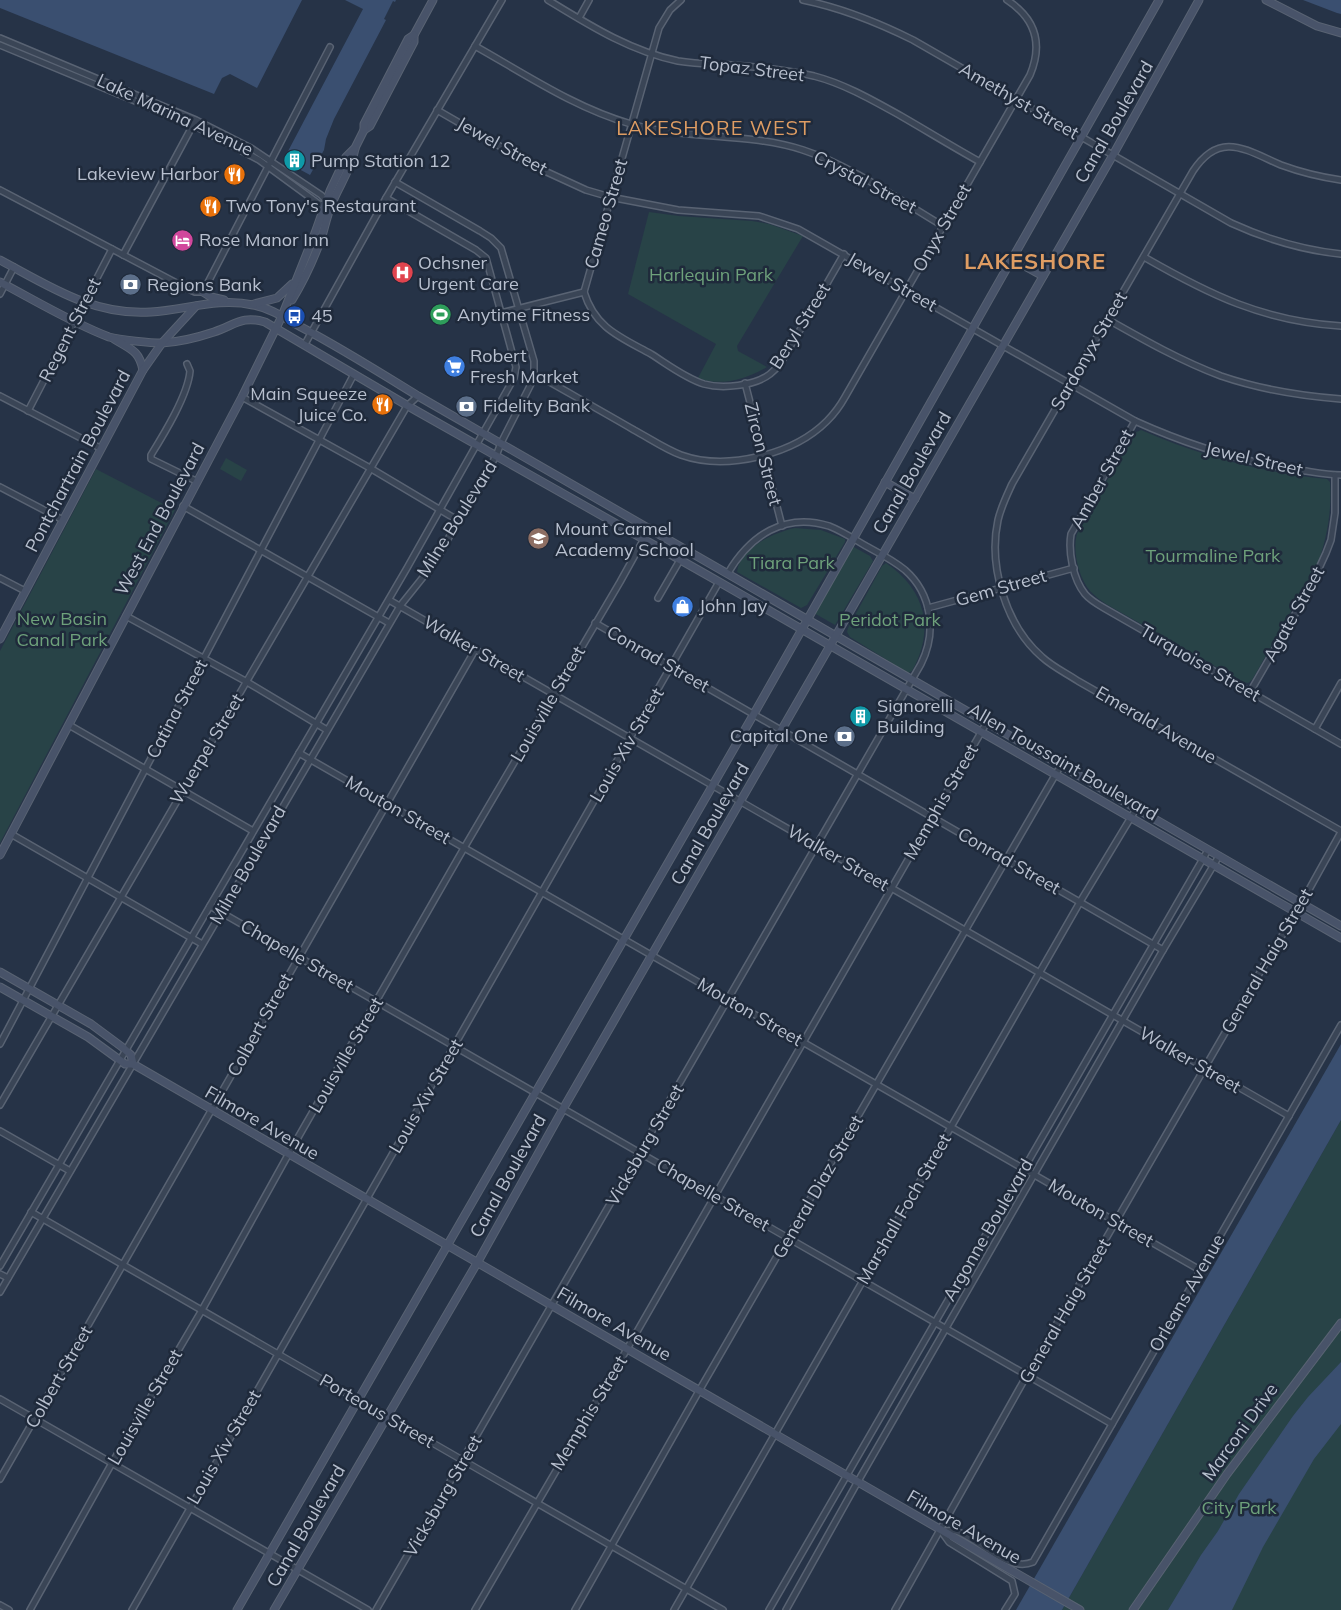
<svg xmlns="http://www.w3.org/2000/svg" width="1341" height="1610" font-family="Mulish,sans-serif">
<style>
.green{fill:#284347}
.water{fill:#3a4f70}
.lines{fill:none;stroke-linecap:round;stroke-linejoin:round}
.street-casing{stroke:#596373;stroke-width:8}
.secondary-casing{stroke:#596373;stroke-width:9}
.street{stroke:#3a4556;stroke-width:5}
.secondary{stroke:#485369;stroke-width:7}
.labels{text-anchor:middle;stroke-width:5;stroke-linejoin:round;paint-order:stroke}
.street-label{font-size:18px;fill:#b8c0cf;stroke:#1f2a3b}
.poi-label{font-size:18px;fill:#b8c0cf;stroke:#1f2a3b;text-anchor:start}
.park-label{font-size:18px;fill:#6ea17b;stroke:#1f2a3b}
.quarter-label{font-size:20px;letter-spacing:1px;fill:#df9d63;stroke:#1f2a3b}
.district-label{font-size:22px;font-weight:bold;letter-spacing:1px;fill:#df9d63;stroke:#1f2a3b}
</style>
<rect width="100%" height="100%" fill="#263347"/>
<g class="green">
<path d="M649 212 679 216 752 221 769 224 803 236 737 346 738 351 767 367C746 379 721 387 698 378L716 344 628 294Z"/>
<path d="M1141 430C1204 457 1259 472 1327 479L1330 482C1332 512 1327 538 1317 566L1252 680 1248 683 1243 682 1106 604C1100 600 1095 596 1090 591 1079 578 1072 551 1077 534L1134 433Z"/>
<path d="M226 458 247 470 241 481 220 469Z"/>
<path d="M96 469 175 510 0 843V651Z"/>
<path d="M795 528 821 530 845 539V542L807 605 801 608 737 572C739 548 775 532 795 528Z"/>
<path d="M852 546 870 556 873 561 835 625 814 613Z"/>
<path d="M886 563C926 590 935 630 912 671L908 673 850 637 847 632 848 628 882 566Z"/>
<path d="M1341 1120V1610H1062Z"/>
</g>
<g class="water">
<path d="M0 0H302L257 88 230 74 222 78 214 94 0 8Z"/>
<path d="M345 0H396L395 2 393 1 384 19 386 20 334 119 326 139 324 150 310 175 299 169 302 163 286 155 363 9Z"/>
<path d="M1303 0H1341V14L1337 13Z"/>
<path d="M1341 1044V1120L1062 1610H1016Z"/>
<path d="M1341 1362V1424L1314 1459 1263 1547 1232 1610H1168L1201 1555 1218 1531 1239 1494 1293 1416 1308 1397Z"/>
</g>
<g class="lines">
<defs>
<g id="street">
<path d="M548 0C589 25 630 51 678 61 696 64 714 64 731 65 759 67 787 70 814 76 845 84 874 101 901 116 927 131 953 147 980 162"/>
<path d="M803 0C842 8 877 22 913 40L1231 223C1266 239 1302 250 1341 254"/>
<path d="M579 18 589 0"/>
<path d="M0 38 196 120 251 148 321 195 327 201"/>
<path d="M0 45 193 125 259 160 319 204 328 206"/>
<path d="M475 46C525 74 575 108 631 124 687 140 747 132 803 150 852 166 899 200 943 226"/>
<path d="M437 110 536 167 586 190 610 197 678 210 759 216 798 229 1135 421C1188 445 1242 462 1299 470 1313 472 1327 475 1341 475"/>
<path d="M1341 180C1320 177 1300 172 1281 165 1246 150 1220 130 1193 171L1012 484C1007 495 1001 507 998 520 988 566 1006 626 1042 657 1053 667 1066 673 1078 681L1341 831"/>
<path d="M0 190 186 288 195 292H203L330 47"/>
<path d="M123 255 194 123"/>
<path d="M1144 257C1210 295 1263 321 1341 326"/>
<path d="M584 292C595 328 620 337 651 354 667 364 685 378 704 384 722 389 755 386 770 374 781 366 787 351 794 340 811 312 827 283 844 254"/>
<path d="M584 292 659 28 670 10 681 0"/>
<path d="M0 294 14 267"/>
<path d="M501 313 584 292"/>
<path d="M1107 319C1144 340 1181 361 1221 376 1259 389 1301 396 1341 399"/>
<path d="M305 344 386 198 502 0"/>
<path d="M187 364 190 371C188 395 164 434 151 455V459L196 481"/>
<path d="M534 378 548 381C576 397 605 413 634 430 649 438 665 449 681 455 726 471 793 455 827 421 834 414 840 406 845 397L1030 75C1043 44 1036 19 1007 0"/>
<path d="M745 383 782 526"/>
<path d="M0 396 100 448"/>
<path d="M242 397 370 468 459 521"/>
<path d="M28 411 112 249"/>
<path d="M1135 421 1071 534C1068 552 1073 579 1085 594 1090 600 1097 604 1104 608L1341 744"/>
<path d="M0 487 63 520"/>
<path d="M183 506 389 623"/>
<path d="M0 578 25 591"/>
<path d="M658 598 680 560"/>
<path d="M389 600 1289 1116"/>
<path d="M928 608 1074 568"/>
<path d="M126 616 247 682 327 730"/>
<path d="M595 623 1163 950"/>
<path d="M1250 692 1309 590 1326 553 1331 540 1335 513V475"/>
<path d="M69 725 253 831"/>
<path d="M1315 729 1341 683"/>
<path d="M299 753 1200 1270"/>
<path d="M11 834 202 944"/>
<path d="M210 906 1112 1424"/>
<path d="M0 1044 354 374"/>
<path d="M0 1105 407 406 418 396"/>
<path d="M0 1131 70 1171"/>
<path d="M31 1212 723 1610"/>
<path d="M0 1266 407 568 514 378 516 367 486 258 476 250 386 198"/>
<path d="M0 1274 8 1278"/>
<path d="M0 1292 400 606 428 571 441 551 496 456 501 443 534 378V361L501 248 491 238 480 231 395 182"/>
<path d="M0 1399 368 1610"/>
<path d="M0 1479 475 650"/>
<path d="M941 1531 949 1542 1012 1581 1015 1594 1005 1610"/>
<path d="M944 1531C947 1531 952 1530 956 1531 980 1539 1007 1573 1033 1562L1341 1025"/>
<path d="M0 1605 9 1610"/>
<path d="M30 1610 112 1463 202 1310 288 1155 464 848 620 582 650 528"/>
<path d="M132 1610 719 582"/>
<path d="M376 1610 921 664C937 632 932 594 905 570 893 560 879 553 866 546 854 539 842 531 829 526 784 512 750 536 728 573"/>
<path d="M475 1610 627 1349 987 722"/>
<path d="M575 1610 699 1391 1061 765"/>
<path d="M674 1610 1080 902 1136 809"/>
<path d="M769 1610 1208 850"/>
<path d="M786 1610 857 1483 1163 950 1219 856"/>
<path d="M895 1610 1027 1375 1270 955 1296 913 1341 832"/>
</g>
<g id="secondary">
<path d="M1266 0 1317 26 1341 33"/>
<path d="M364 130 370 126 414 42V35L433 0"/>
<path d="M1012 259 1043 276"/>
<path d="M0 260C49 286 93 316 151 312 185 310 219 297 253 305 270 308 285 318 301 327 341 348 379 372 418 396L1341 926"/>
<path d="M0 282C34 300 74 324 109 337 120 340 151 343 162 343 179 342 199 337 214 332 235 325 242 315 265 322L415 410 707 575 1341 938"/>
<path d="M203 292 211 297 224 300"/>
<path d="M292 300C304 280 314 259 322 236 325 226 327 216 331 206 338 187 351 170 355 149"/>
<path d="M254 304 277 298 292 284"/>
<path d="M114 339C130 349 139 350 143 370"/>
<path d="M885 482 915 499"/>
<path d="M0 639 143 370 162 343 196 306"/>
<path d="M0 855 242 397 282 316 315 233 330 191 346 157 355 148 364 130V124L408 39 414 35"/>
<path d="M0 972 91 1024 122 1047 131 1055 133 1064"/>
<path d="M0 987 88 1037 125 1064H133L1080 1610"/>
<path d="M237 1610 751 719 1159 0"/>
<path d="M274 1610 480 1258 563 1109 1113 155 1199 0"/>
<path d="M1133 1610 1227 1474 1341 1323"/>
</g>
</defs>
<use href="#street" class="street-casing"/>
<use href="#secondary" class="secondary-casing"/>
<use href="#street" class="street"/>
<use href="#secondary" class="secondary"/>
</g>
<defs>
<symbol id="building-disc" viewBox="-11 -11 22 22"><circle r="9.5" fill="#0f9aa8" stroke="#1f2a3b"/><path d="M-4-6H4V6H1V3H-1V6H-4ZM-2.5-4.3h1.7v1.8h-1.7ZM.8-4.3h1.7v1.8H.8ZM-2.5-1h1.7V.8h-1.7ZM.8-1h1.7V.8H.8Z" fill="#fff"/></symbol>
<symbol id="restaurant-disc" viewBox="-11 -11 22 22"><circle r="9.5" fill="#e8710a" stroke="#1f2a3b"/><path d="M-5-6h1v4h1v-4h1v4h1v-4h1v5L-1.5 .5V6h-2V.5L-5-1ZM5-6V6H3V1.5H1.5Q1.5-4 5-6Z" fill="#fff"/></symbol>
<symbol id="hotel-disc" viewBox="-11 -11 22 22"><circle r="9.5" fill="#d1479c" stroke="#1f2a3b"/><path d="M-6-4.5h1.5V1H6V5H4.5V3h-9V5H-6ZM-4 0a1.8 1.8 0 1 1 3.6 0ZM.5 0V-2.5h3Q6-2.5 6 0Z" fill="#fff"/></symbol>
<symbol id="hospital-disc" viewBox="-11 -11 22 22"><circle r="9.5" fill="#e0444e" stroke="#1f2a3b"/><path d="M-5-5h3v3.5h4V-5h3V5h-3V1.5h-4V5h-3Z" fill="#fff"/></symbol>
<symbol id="bank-disc" viewBox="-11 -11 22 22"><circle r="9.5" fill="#5c6f8a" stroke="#1f2a3b"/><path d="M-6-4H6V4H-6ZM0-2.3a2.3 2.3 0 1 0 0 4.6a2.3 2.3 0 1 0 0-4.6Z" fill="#fff"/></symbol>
<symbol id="stadium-disc" viewBox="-11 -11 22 22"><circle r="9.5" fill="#2e9e5b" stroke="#1f2a3b"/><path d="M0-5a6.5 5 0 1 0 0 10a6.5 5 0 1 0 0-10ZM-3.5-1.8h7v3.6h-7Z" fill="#fff"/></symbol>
<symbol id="bus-disc" viewBox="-11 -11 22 22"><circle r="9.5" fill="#1a4fb4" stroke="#1f2a3b"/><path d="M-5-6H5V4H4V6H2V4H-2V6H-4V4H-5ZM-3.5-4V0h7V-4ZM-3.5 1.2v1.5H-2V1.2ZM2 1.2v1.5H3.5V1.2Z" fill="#fff"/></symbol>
<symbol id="supermarket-disc" viewBox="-11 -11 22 22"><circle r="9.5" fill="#3f7fe0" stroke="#1f2a3b"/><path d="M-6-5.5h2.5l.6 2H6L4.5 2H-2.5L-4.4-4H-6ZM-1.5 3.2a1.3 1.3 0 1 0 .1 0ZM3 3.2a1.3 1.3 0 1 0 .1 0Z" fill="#fff"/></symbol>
<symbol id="school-disc" viewBox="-11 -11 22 22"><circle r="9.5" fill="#8d6e63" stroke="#1f2a3b"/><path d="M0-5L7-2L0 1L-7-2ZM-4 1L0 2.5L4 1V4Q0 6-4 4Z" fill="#fff"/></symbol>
<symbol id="shop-disc" viewBox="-11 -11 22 22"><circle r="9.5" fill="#3f7fe0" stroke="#1f2a3b"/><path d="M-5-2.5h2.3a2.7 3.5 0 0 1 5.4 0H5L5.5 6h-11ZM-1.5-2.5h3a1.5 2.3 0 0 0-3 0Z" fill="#fff"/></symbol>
</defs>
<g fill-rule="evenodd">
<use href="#building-disc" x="282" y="148" width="25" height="25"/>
<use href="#restaurant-disc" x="222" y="162" width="25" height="25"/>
<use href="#restaurant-disc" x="198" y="194" width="25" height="25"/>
<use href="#hotel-disc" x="170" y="228" width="25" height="25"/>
<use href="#hospital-disc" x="390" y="260" width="25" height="25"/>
<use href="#bank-disc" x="118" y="272" width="25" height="25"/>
<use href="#stadium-disc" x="428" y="302" width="25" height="25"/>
<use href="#bus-disc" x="282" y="304" width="25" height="25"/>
<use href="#supermarket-disc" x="442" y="354" width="25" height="25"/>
<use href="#restaurant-disc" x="370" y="392" width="25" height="25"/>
<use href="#bank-disc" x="454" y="394" width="25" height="25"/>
<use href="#school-disc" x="526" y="526" width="25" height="25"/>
<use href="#shop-disc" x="670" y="594" width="25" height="25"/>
<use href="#building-disc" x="848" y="704" width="25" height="25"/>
<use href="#bank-disc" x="832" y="724" width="25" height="25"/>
</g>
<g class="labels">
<g class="street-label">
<text transform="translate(752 69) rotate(7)" y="6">Topaz Street</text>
<text transform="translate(1019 101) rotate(30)" y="6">Amethyst Street</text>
<text transform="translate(175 115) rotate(25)" y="6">Lake Marina Avenue</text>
<text transform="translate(1114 122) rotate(-60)" y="6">Canal Boulevard</text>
<text transform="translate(502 146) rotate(29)" y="6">Jewel Street</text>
<text transform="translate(865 182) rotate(28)" y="6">Crystal Street</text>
<text transform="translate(606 214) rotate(-74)" y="6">Cameo Street</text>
<text transform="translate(942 228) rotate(-60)" y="6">Onyx Street</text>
<text transform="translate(892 282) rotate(30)" y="6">Jewel Street</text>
<text transform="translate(800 326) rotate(-58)" y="6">Beryl Street</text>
<text transform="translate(70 330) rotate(-63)" y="6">Regent Street</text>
<text transform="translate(1089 351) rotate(-60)" y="6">Sardonyx Street</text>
<text transform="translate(763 454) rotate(76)" y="6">Zircon Street</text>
<text transform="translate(1254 459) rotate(13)" y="6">Jewel Street</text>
<text transform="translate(78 461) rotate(-62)" y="6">Pontchartrain Boulevard</text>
<text transform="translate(912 473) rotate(-60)" y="6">Canal Boulevard</text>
<text transform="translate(1102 479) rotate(-61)" y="6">Amber Street</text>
<text transform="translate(160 519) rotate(-62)" y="6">West End Boulevard</text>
<text transform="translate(457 519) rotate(-58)" y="6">Milne Boulevard</text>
<text transform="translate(1001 588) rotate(-16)" y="6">Gem Street</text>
<text transform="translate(1294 614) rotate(-61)" y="6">Agate Street</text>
<text transform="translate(474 649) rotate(30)" y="6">Walker Street</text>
<text transform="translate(658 659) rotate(30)" y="6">Conrad Street</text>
<text transform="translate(1200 663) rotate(30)" y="6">Turquoise Street</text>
<text transform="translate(548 704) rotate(-60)" y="6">Louisville Street</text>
<text transform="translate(177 709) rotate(-62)" y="6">Catina Street</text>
<text transform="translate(1156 725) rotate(30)" y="6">Emerald Avenue</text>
<text transform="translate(627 745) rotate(-60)" y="6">Louis Xiv Street</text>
<text transform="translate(207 749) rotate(-59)" y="6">Wuerpel Street</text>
<text transform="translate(1063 762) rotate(30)" y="6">Allen Toussaint Boulevard</text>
<text transform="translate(941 802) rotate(-60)" y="6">Memphis Street</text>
<text transform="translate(398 810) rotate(30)" y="6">Mouton Street</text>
<text transform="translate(710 824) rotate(-60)" y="6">Canal Boulevard</text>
<text transform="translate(838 858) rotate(30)" y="6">Walker Street</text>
<text transform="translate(1009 861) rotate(30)" y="6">Conrad Street</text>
<text transform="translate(248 865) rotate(-60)" y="6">Milne Boulevard</text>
<text transform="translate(297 956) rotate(30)" y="6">Chapelle Street</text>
<text transform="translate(1267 961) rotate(-60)" y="6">General Haig Street</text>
<text transform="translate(750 1012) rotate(30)" y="6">Mouton Street</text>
<text transform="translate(260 1025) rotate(-61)" y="6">Colbert Street</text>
<text transform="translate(346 1055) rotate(-60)" y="6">Louisville Street</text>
<text transform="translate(1190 1060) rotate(30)" y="6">Walker Street</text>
<text transform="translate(426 1096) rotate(-60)" y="6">Louis Xiv Street</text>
<text transform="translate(262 1123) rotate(30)" y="6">Filmore Avenue</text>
<text transform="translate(645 1145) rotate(-60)" y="6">Vicksburg Street</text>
<text transform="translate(508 1176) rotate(-61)" y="6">Canal Boulevard</text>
<text transform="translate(818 1187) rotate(-60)" y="6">General Diaz Street</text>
<text transform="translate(713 1195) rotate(30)" y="6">Chapelle Street</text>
<text transform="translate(904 1209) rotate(-60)" y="6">Marshall Foch Street</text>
<text transform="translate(1101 1213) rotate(30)" y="6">Mouton Street</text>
<text transform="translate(988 1230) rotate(-60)" y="6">Argonne Boulevard</text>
<text transform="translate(1187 1293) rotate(-60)" y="6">Orleans Avenue</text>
<text transform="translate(1065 1311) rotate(-60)" y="6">General Haig Street</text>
<text transform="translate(614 1324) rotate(30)" y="6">Filmore Avenue</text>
<text transform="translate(59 1377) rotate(-60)" y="6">Colbert Street</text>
<text transform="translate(145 1407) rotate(-60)" y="6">Louisville Street</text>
<text transform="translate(377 1411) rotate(30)" y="6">Porteous Street</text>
<text transform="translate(589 1413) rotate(-59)" y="6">Memphis Street</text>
<text transform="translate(1240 1432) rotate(-54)" y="6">Marconi Drive</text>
<text transform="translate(224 1447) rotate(-60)" y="6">Louis Xiv Street</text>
<text transform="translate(443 1496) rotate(-60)" y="6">Vicksburg Street</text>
<text transform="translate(306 1526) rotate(-60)" y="6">Canal Boulevard</text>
<text transform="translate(964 1527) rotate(30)" y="6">Filmore Avenue</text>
</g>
<g class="poi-label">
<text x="311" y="167">Pump Station 12</text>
<text x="219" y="180" text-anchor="end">Lakeview Harbor</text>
<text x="226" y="212">Two Tony's Restaurant</text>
<text x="199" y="246">Rose Manor Inn</text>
<text x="418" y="269">Ochsner<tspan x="418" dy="21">Urgent Care</tspan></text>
<text x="147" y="291">Regions Bank</text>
<text x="457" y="321">Anytime Fitness</text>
<text x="311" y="322">45</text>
<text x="470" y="362">Robert<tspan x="470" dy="21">Fresh Market</tspan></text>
<text x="367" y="400" text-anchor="end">Main Squeeze<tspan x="367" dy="21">Juice Co.</tspan></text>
<text x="483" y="412">Fidelity Bank</text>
<text x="555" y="535">Mount Carmel<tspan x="555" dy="21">Academy School</tspan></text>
<text x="699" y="612">John Jay</text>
<text x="877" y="712">Signorelli<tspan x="877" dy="21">Building</tspan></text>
<text x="828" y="742" text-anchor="end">Capital One</text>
</g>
<g class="park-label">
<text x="711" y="281">Harlequin Park</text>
<text x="1213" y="562">Tourmaline Park</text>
<text x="792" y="569">Tiara Park</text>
<text x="62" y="625">New Basin<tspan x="62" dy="21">Canal Park</tspan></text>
<text x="890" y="626">Peridot Park</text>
<text x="1239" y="1514">City Park</text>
</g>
<g class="quarter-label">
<text x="714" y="135">LAKESHORE WEST</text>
</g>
<g class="district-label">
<text x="1035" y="269">LAKESHORE</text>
</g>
</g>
</svg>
